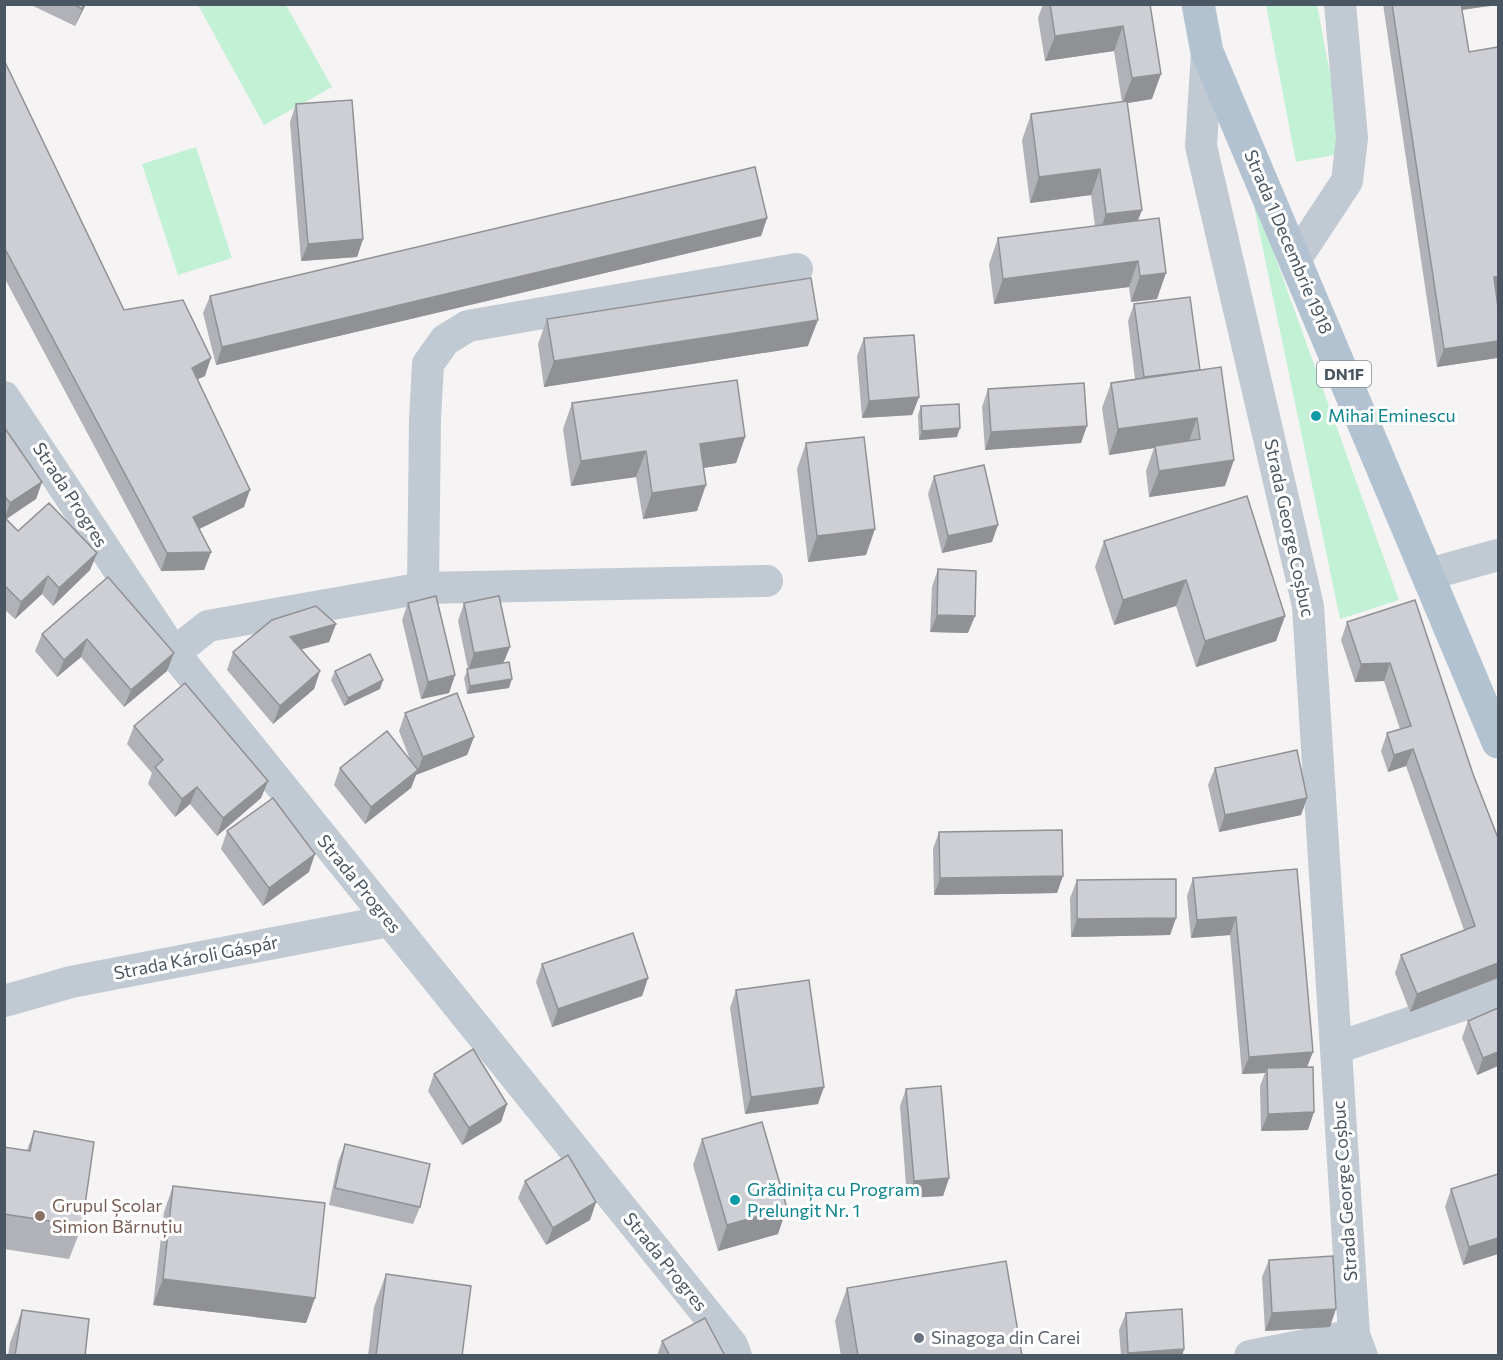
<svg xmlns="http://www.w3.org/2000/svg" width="1503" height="1360" font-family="Commissioner,sans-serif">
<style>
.green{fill:#c3f1d5}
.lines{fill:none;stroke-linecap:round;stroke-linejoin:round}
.street{stroke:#c1cad2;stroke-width:32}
.primary{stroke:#b3c2d1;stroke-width:33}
.wall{fill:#b0b2b7}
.shaded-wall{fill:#909195}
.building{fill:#cdcfd5;stroke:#909195;stroke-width:1.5}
.culture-dot{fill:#0f9aa8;stroke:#fff;stroke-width:2}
.education-dot{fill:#8d6e63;stroke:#fff;stroke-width:2}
.worship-dot{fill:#6b7280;stroke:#fff;stroke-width:2}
.labels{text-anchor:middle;stroke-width:6;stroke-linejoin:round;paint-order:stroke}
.shield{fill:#fff;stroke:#808990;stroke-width:1.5}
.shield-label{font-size:16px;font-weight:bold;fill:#4a5661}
.street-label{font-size:18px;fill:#4a5661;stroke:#fff}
.culture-label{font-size:18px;fill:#0d838f;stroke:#fff;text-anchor:start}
.education-label{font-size:18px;fill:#785e54;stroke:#fff;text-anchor:start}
.worship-label{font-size:18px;fill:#5b616d;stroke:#fff;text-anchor:start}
</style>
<rect width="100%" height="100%" fill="#f5f3f3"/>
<g class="green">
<path d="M198 5H286L332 87 264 125Z"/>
<path d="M1266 5H1317L1345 153 1296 162Z"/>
<path d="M196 147 232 258 178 275 142 164Z"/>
<path d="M1250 187 1399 600 1340 619Z"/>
</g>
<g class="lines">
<g class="street">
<path d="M1207 52 1201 146 1308 606 1354 1335 1362 1356"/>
<path d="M1295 260 1347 181 1352 138 1340 4"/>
<path d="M4 397 174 653 732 1345 736 1356"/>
<path d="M1429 574 1498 555"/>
<path d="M423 588 425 419 428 364 445 340 468 326 797 269"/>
<path d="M174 653 208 626 423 588 767 581"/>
<path d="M4 1001 71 982 389 921"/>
<path d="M1336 1048 1498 993"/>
<path d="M1250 1356 1354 1335 1353 1355"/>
</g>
<path class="primary" d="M1198 4 1207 52 1498 742"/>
</g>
<g class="wall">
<path d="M29 4H86L75 26Z"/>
<path d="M1043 4H1150L1152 99 1127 103 1142 210 1138 220 1157 299 1131 302 1129 287 994 304 989 264 998 238 1095 226 1091 195 1030 203 1022 140 1031 114 1122 102 1114 51 1045 61 1038 18Z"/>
<path d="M1383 4H1498L1462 10 1469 52 1498 47V293H1496L1497 358 1437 367Z"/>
<path d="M4 60 124 310 205 376 197 379 244 507 199 529 211 552 204 570 161 571 4 277Z"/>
<path d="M296 104 363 239 357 257 301 261 290 122Z"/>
<path d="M767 218 761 236 216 365 203 313 210 296Z"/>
<path d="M1134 304 1200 370 1225 486 1149 497 1146 471 1154 448 1109 455 1102 408 1111 383 1135 379 1128 321Z"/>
<path d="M547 319 808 346 544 387 538 344Z"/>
<path d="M864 338 919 397 912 415 862 418 857 356Z"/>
<path d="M988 389 1081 443 985 450 982 407Z"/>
<path d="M572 403 745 437 736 463 703 468 697 511 643 519 636 477 571 486 563 429Z"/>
<path d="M921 406 957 437 919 440 918 415Z"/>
<path d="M4 427 42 482 36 499 7 519 18 531 97 553 90 570 53 606 42 594 15 619 4 609Z"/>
<path d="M806 443 866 555 808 562 797 469Z"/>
<path d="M934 476 992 542 942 553 928 494Z"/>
<path d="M1104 541 1285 616 1276 641 1196 667 1176 606 1114 625 1095 567Z"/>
<path d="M938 569 968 633 930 632 932 587Z"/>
<path d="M108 577 167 671 124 707 81 657 57 677 35 651 42 634Z"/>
<path d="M1415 600 1498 978 1410 1012 1395 973 1401 955 1464 930 1406 766 1388 772 1381 751 1387 733 1400 729 1384 681 1355 682 1341 640 1347 622Z"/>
<path d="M408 603 455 675 449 693 421 699 402 620Z"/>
<path d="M464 603 504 663 509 688 467 694 464 678 468 669 458 621Z"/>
<path d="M336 624 329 642 301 649 320 671 314 689 273 724 227 670 233 652Z"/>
<path d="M335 671 380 689 344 706 331 680Z"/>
<path d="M405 713 474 737 467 755 416 775 411 788 365 824 334 785 340 768 411 762 399 731Z"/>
<path d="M134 726 268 781 261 798 217 836 190 804 175 817 148 784 152 773 127 744Z"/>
<path d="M1215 768 1307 798 1301 815 1219 832 1208 785Z"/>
<path d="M227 831 309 872 263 906 221 849Z"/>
<path d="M939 832 1057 893 934 895 933 849Z"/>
<path d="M1297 869 1313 1052 1307 1067 1308 1130 1261 1131 1260 1086 1265 1073 1242 1074 1230 935 1191 938 1187 896 1193 878Z"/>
<path d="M1077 880 1176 918 1170 935 1071 937 1070 898Z"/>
<path d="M542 964 648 978 642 996 552 1027 536 982Z"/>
<path d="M736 990 818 1104 745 1114 730 1008Z"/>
<path d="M1498 1008V1066L1477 1075 1462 1038 1468 1021Z"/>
<path d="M434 1074 507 1104 501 1122 462 1145 428 1091Z"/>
<path d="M906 1089 949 1178 943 1196 907 1198 900 1106Z"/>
<path d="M34 1131 82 1226 69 1259 4 1249V1147L27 1150Z"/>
<path d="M702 1139 778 1234 718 1251 693 1165Z"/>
<path d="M345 1144 420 1207 413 1224 329 1205 338 1162Z"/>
<path d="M1498 1174V1254L1463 1265 1445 1207 1451 1189Z"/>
<path d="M525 1181 596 1202 590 1220 546 1245 518 1198Z"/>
<path d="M173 1186 315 1298 306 1323 153 1305 164 1212Z"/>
<path d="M1269 1260 1330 1327 1265 1331 1262 1277Z"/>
<path d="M386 1274 462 1356H368L374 1307Z"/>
<path d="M847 1288 1022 1356H841L835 1321Z"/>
<path d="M22 1310 85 1356H8L10 1343Z"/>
<path d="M1126 1313 1184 1349 1182 1356H1121L1119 1330Z"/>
<path d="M662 1341 725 1356H657Z"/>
</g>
<g class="shaded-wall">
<path d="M84 4H86L75 26 82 9Z"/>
<path d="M1392 4H1498V5L1394 19Z"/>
<path d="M1123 26 1114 51 1045 61 1055 36Z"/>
<path d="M1161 74 1152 99 1122 104 1132 78Z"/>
<path d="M1100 169 1091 195 1030 203 1039 177Z"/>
<path d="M1142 210 1132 235 1097 240 1106 214Z"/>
<path d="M767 218 761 236 216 365 222 347Z"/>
<path d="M363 239 357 257 301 261 308 244Z"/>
<path d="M1138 261 1129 287 994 304 1003 279Z"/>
<path d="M1166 273 1157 299 1131 302 1140 276Z"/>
<path d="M1494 277H1498V293L1487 295Z"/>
<path d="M818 320 808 346 544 387 554 361Z"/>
<path d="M1498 341V354L1497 358 1437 367 1444 349Z"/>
<path d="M211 358 205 376 185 385 192 368Z"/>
<path d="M919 397 912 415 862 418 869 401Z"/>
<path d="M1197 418 1188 444 1155 446 1154 448 1109 455 1118 429Z"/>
<path d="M1087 426 1081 443 985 450 991 432Z"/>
<path d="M960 428 957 437 919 440 922 431Z"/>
<path d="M745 437 736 463 690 470 700 444Z"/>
<path d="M646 451 636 477 571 486 581 461Z"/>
<path d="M1234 460 1225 486 1149 497 1159 471Z"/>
<path d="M42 482 36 499 4 520 10 503Z"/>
<path d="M706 485 697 511 643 519 652 493Z"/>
<path d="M250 490 244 507 187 535 193 517Z"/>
<path d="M998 525 992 542 942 553 948 536Z"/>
<path d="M875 529 866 555 808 562 817 536Z"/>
<path d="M211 552 204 570 161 571 167 553Z"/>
<path d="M97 553 90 570 53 606 59 588Z"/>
<path d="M48 576 42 594 15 619 21 602Z"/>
<path d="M1186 580 1176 606 1114 625 1123 600Z"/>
<path d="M937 615 975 616 968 633 930 632Z"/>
<path d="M1285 616 1276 641 1196 667 1205 641Z"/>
<path d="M336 624 329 642 284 654 290 637Z"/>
<path d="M87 639 81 657 57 677 64 660Z"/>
<path d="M510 647 503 664 468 671 474 653Z"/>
<path d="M174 653 167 671 124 707 131 690Z"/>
<path d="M1390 663 1384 681 1355 682 1361 664Z"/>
<path d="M320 671 314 689 273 724 280 706Z"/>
<path d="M455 675 449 693 421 699 428 682Z"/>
<path d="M512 679 509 688 467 694 470 686Z"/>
<path d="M383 680 380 689 344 706 348 698Z"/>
<path d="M474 737 467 755 416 775 423 757Z"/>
<path d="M1413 749 1406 766 1388 772 1394 755Z"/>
<path d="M418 770 411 788 365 824 371 807Z"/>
<path d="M268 781 261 798 217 836 223 818Z"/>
<path d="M197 787 190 804 175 817 182 799Z"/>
<path d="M1307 798 1301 815 1219 832 1225 815Z"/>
<path d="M315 854 309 872 263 906 269 888Z"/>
<path d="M1063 876 1057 893 934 895 940 878Z"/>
<path d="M1236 917 1230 935 1191 938 1197 920Z"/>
<path d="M1176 918 1170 935 1071 937 1077 919Z"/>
<path d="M1498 963V978L1410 1012 1417 994Z"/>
<path d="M648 978 642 996 552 1027 558 1009Z"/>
<path d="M1313 1052 1306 1069 1267 1068 1265 1073 1242 1074 1249 1057Z"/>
<path d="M1498 1052V1066L1477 1075 1483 1058Z"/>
<path d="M824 1087 818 1104 745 1114 751 1097Z"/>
<path d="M507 1104 501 1122 462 1145 469 1128Z"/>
<path d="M1314 1112 1308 1130 1261 1131 1268 1114Z"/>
<path d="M949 1178 943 1196 907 1198 914 1181Z"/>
<path d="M596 1202 590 1220 546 1245 553 1228Z"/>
<path d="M787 1208 778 1234 718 1251 727 1225Z"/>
<path d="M1498 1238V1254L1463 1265 1469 1247Z"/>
<path d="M163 1279 315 1298 306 1323 153 1305Z"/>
<path d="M1336 1309 1330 1327 1265 1331 1272 1313Z"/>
<path d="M1184 1349 1182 1356H1128V1353Z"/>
</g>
<g class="building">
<path d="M73 4H84L82 9Z"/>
<path d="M1050 4H1150L1161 74 1132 78 1123 26 1055 36Z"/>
<path d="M1392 4H1461L1469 52 1498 47V277H1494L1498 308V341L1444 349Z"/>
<path d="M4 60 124 310 183 300 211 358 192 368 250 490 193 517 211 552 167 553 4 247Z"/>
<path d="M352 100 363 239 308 244 296 104Z"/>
<path d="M1127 101 1142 210 1106 214 1100 169 1039 177 1031 114Z"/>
<path d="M755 167 767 218 222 347 210 296Z"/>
<path d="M1159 218 1166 273 1140 276 1138 261 1003 279 998 238Z"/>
<path d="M811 278 818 320 554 361 547 319Z"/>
<path d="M1190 297 1200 370 1144 377 1134 304Z"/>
<path d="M914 335 919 397 869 401 864 338Z"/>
<path d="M1221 367 1234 460 1159 471 1155 446 1200 439 1197 418 1118 429 1111 383Z"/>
<path d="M737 380 745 437 700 444 706 485 652 493 646 451 581 461 572 403Z"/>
<path d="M1084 383 1087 426 991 432 988 389Z"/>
<path d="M959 404 960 428 922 431 921 406Z"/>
<path d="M4 427 42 482 10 503 4 495Z"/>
<path d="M864 437 875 529 817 536 806 443Z"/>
<path d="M984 465 998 525 948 536 934 476Z"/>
<path d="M1247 496 1285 616 1205 641 1186 580 1123 600 1104 541Z"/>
<path d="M49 503 97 553 59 588 48 576 21 602 4 585V517L18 531Z"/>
<path d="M938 569 976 571 975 616 937 615Z"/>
<path d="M108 577 174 653 131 690 87 639 64 660 42 634Z"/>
<path d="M436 596 455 675 428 682 408 603Z"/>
<path d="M499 596 510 647 474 653 464 603Z"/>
<path d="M1415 600 1473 774 1498 838V963L1417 994 1401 955 1475 926 1413 749 1394 755 1387 733 1411 726 1390 663 1361 664 1347 622Z"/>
<path d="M316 606 336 624 290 637 320 671 280 706 233 652 272 620Z"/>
<path d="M370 654 383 680 348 698 335 671Z"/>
<path d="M509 662 512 679 470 686 467 669Z"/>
<path d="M185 683 268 781 223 818 197 787 182 799 155 767 163 760 134 726Z"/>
<path d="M457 693 474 737 423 757 405 713Z"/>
<path d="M387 731 418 770 371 807 340 768Z"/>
<path d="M1297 750 1307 798 1225 815 1215 768Z"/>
<path d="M273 798 315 854 269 888 227 831Z"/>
<path d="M1062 830 1063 876 940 878 939 832Z"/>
<path d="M1297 869 1313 1052 1249 1057 1236 917 1197 920 1193 878Z"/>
<path d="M1176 879V918L1077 919V880Z"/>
<path d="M633 933 648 978 558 1009 542 964Z"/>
<path d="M809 980 824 1087 751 1097 736 990Z"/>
<path d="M1498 1008V1052L1483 1058 1468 1021Z"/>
<path d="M473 1049 507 1104 469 1128 434 1074Z"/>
<path d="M1313 1067 1314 1112 1268 1114 1267 1068Z"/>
<path d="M941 1086 949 1178 914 1181 906 1089Z"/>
<path d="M762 1122 787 1208 727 1225 702 1139Z"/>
<path d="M34 1131 94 1142 82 1226 4 1214V1147L30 1151Z"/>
<path d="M345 1144 430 1164 420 1207 335 1188Z"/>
<path d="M568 1155 596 1202 553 1228 525 1181Z"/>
<path d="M1498 1174V1238L1469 1247 1451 1189Z"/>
<path d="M173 1186 325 1203 315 1298 163 1279Z"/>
<path d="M1333 1256 1336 1309 1272 1313 1269 1260Z"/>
<path d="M1006 1261 1022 1356H858L847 1288Z"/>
<path d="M386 1274 471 1286 462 1356H376Z"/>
<path d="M1182 1309 1184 1349 1128 1353 1126 1313Z"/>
<path d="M22 1310 89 1319 85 1356H15Z"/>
<path d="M705 1318 725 1356H670L662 1341Z"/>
</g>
<g class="culture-dot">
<circle cx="1316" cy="416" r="6"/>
<circle cx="735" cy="1200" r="6"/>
</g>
<circle class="education-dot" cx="40" cy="1216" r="6"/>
<circle class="worship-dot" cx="919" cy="1338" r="6"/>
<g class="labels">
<rect class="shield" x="1317" y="361" width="54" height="26" rx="4.5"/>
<g class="shield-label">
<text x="1344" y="380">DN1F</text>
</g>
<g class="street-label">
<text transform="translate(1288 242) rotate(67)" y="6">Strada 1 Decembrie 1918</text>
<text transform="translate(70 495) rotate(57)" y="6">Strada Progres</text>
<text transform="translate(1289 528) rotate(78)" y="6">Strada George Coșbuc</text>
<text transform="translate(359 884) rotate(51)" y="6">Strada Progres</text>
<text transform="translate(196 958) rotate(-11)" y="6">Strada Károli Gáspár</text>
<text transform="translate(1345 1191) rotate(-94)" y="6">Strada George Coșbuc</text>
<text transform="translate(665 1262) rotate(51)" y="6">Strada Progres</text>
</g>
<g class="culture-label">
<text x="1328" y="422">Mihai Eminescu</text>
<text x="747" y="1196">Grădinița cu Program<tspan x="747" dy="21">Prelungit Nr. 1</tspan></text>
</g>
<g class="education-label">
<text x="52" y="1212">Grupul Școlar<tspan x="52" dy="21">Simion Bărnuțiu</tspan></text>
</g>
<g class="worship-label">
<text x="931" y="1344">Sinagoga din Carei</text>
</g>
</g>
<rect width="1503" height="1360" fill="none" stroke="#4a5661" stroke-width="12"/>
</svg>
